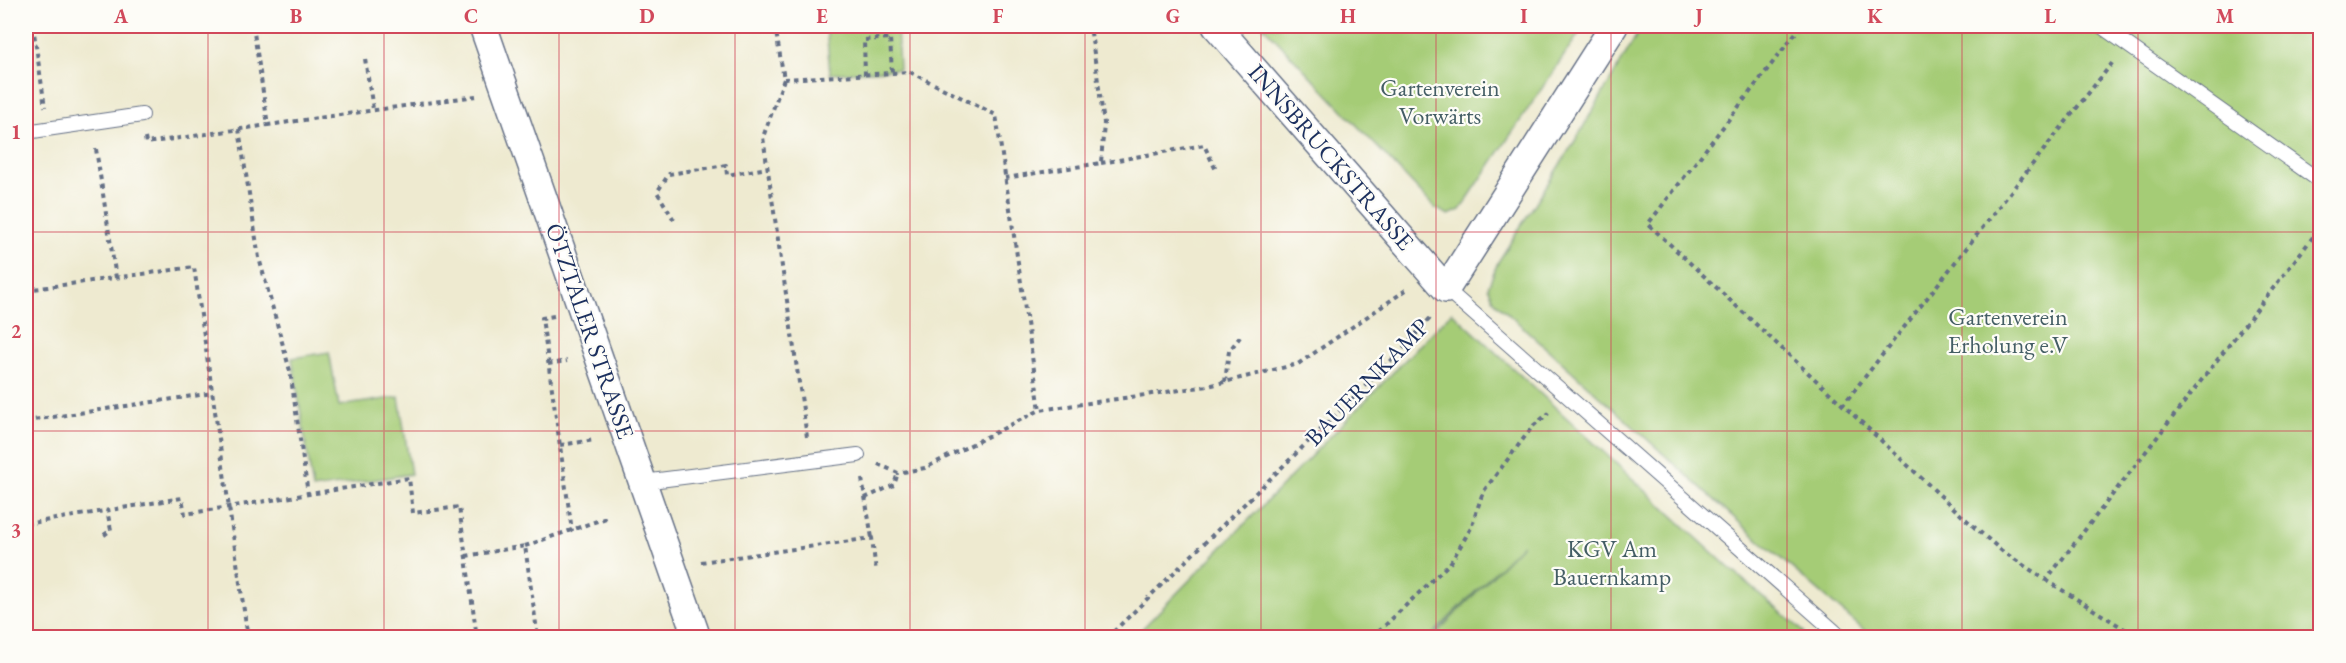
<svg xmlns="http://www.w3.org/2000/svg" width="2346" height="663" font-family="'EB Garamond',serif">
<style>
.green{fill:#a5cc76;stroke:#607e6a;stroke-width:1.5}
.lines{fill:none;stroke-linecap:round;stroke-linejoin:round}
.service-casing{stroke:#657086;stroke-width:16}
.minor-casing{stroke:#657086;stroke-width:30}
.path{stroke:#657086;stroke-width:4;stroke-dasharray:4.5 4.5;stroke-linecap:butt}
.service{stroke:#fff;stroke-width:14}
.minor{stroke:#fff;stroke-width:27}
.grid{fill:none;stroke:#d1495b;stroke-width:1.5;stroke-opacity:0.55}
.labels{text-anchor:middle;stroke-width:4.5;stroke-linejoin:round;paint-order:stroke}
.park-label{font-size:24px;fill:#445e65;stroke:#fdfcf7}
.street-label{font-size:24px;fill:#1b2f5e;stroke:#fdfcf7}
.neatline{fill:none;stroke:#d1495b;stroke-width:2}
.grid-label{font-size:20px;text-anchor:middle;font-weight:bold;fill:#d1495b}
</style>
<rect width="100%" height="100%" fill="#fdfcf7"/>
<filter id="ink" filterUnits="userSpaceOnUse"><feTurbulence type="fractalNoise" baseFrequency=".0167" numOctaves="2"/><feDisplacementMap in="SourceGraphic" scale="12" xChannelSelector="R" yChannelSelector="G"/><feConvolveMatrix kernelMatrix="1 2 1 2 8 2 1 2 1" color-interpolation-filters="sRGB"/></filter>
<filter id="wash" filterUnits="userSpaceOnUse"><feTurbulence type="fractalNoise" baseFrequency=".008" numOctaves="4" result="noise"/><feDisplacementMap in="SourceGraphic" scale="24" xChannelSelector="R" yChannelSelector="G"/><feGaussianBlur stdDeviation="1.35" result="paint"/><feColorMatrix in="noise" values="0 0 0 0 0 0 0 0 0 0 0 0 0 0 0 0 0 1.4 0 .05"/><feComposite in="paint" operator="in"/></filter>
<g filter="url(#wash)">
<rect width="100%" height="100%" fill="#eeead0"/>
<g class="green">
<path d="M826 26H897L899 69 830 74Z"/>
<path d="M1263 26H1584L1460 210 1449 215 1435 208Z"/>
<path d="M1642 26H2320V637H1872L1751 533 1495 302 1488 287 1498 262 1578 136Z"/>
<path d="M1452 312 1726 565 1804 632 1798 638 1433 637 1523 544 1430 637H1134Z"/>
<path d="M329 352 339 406 399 397 411 474 313 489 292 358Z"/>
</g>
</g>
<g filter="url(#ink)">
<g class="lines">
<defs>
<g id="service">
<path d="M2101 26 2320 181"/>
<path d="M26 132 142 115"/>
<path d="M1446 289 1842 638"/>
<path d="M643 482 858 455"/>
</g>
<g id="minor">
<path d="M483 26 697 638"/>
<path d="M1216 26 1446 289 1614 26"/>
</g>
</defs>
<use href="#service" class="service-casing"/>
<use href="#minor" class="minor-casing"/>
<g class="path">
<path d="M33 26 45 107"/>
<path d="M253 26 268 125 476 96"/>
<path d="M775 26 784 79 763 137 807 437"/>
<path d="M1801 26 1648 224 1973 526 2002 551 2046 580 2320 228"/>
<path d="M365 59 373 109"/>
<path d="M865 75 864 40 890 38 892 73"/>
<path d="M784 79 910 72 996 115 1040 410"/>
<path d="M239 129 259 258 290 371 308 494"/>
<path d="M145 138 146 143 268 125"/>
<path d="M96 149 116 278"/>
<path d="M1101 163 1204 145 1216 170"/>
<path d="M1005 178 1101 163 1104 123 1090 26"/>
<path d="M674 220 657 192 669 174 726 165 727 175 768 168"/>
<path d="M26 290 194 267 248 638"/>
<path d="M554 316 542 318 572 531"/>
<path d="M548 364 567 361"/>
<path d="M1225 382 1229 351 1240 337"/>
<path d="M1842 406 2113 62"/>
<path d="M26 421 213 393"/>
<path d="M560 445 595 440"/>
<path d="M878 464 898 473 925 468 1040 410 1208 386 1298 364 1406 290"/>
<path d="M862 479 872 538"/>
<path d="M865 498 894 485 898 473"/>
<path d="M26 524 182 498 185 514 409 478 413 513 459 507 477 638"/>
<path d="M104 535 111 530 107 510"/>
<path d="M525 546 606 518"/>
<path d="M466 556 525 546 538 638"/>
<path d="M701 562 872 538 876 572"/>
<path d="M2046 580 2139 638"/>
<path d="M1107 638 1398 354 1433 315"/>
<path d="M1372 638 1451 562 1471 528 1483 492 1533 426 1549 413"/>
</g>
<use href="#service" class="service"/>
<use href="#minor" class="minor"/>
</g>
</g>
<path class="grid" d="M208 26V638M384 26V638M559 26V638M735 26V638M910 26V638M1085 26V638M1261 26V638M1436 26V638M1611 26V638M1787 26V638M1962 26V638M2138 26V638M26 232H2320M26 431H2320"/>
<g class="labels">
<g class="park-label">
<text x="1440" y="96">Gartenverein<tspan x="1440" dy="28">Vorwärts</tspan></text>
<text x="2008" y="325">Gartenverein<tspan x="2008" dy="28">Erholung e.V</tspan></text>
<text x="1612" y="557">KGV Am<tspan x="1612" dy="28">Bauernkamp</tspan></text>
</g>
<g class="street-label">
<text transform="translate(1331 157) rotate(49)" y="8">INNSBRUCKSTRASSE</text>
<text transform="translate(590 331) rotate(71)" y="8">ÖTZTALER STRASSE</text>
<text transform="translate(1367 382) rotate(-46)" y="8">BAUERNKAMP</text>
</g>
</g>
<rect width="2346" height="663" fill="none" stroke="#fdfcf7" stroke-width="66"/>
<rect x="33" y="33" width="2280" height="597" class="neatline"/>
<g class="grid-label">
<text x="121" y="23">A</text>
<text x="296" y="23">B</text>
<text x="471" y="23">C</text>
<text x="647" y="23">D</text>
<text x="822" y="23">E</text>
<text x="998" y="23">F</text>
<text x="1173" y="23">G</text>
<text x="1348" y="23">H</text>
<text x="1524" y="23">I</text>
<text x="1699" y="23">J</text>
<text x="1875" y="23">K</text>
<text x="2050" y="23">L</text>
<text x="2225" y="23">M</text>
<text x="16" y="139">1</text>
<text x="16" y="338">2</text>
<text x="16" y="537">3</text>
</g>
</svg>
